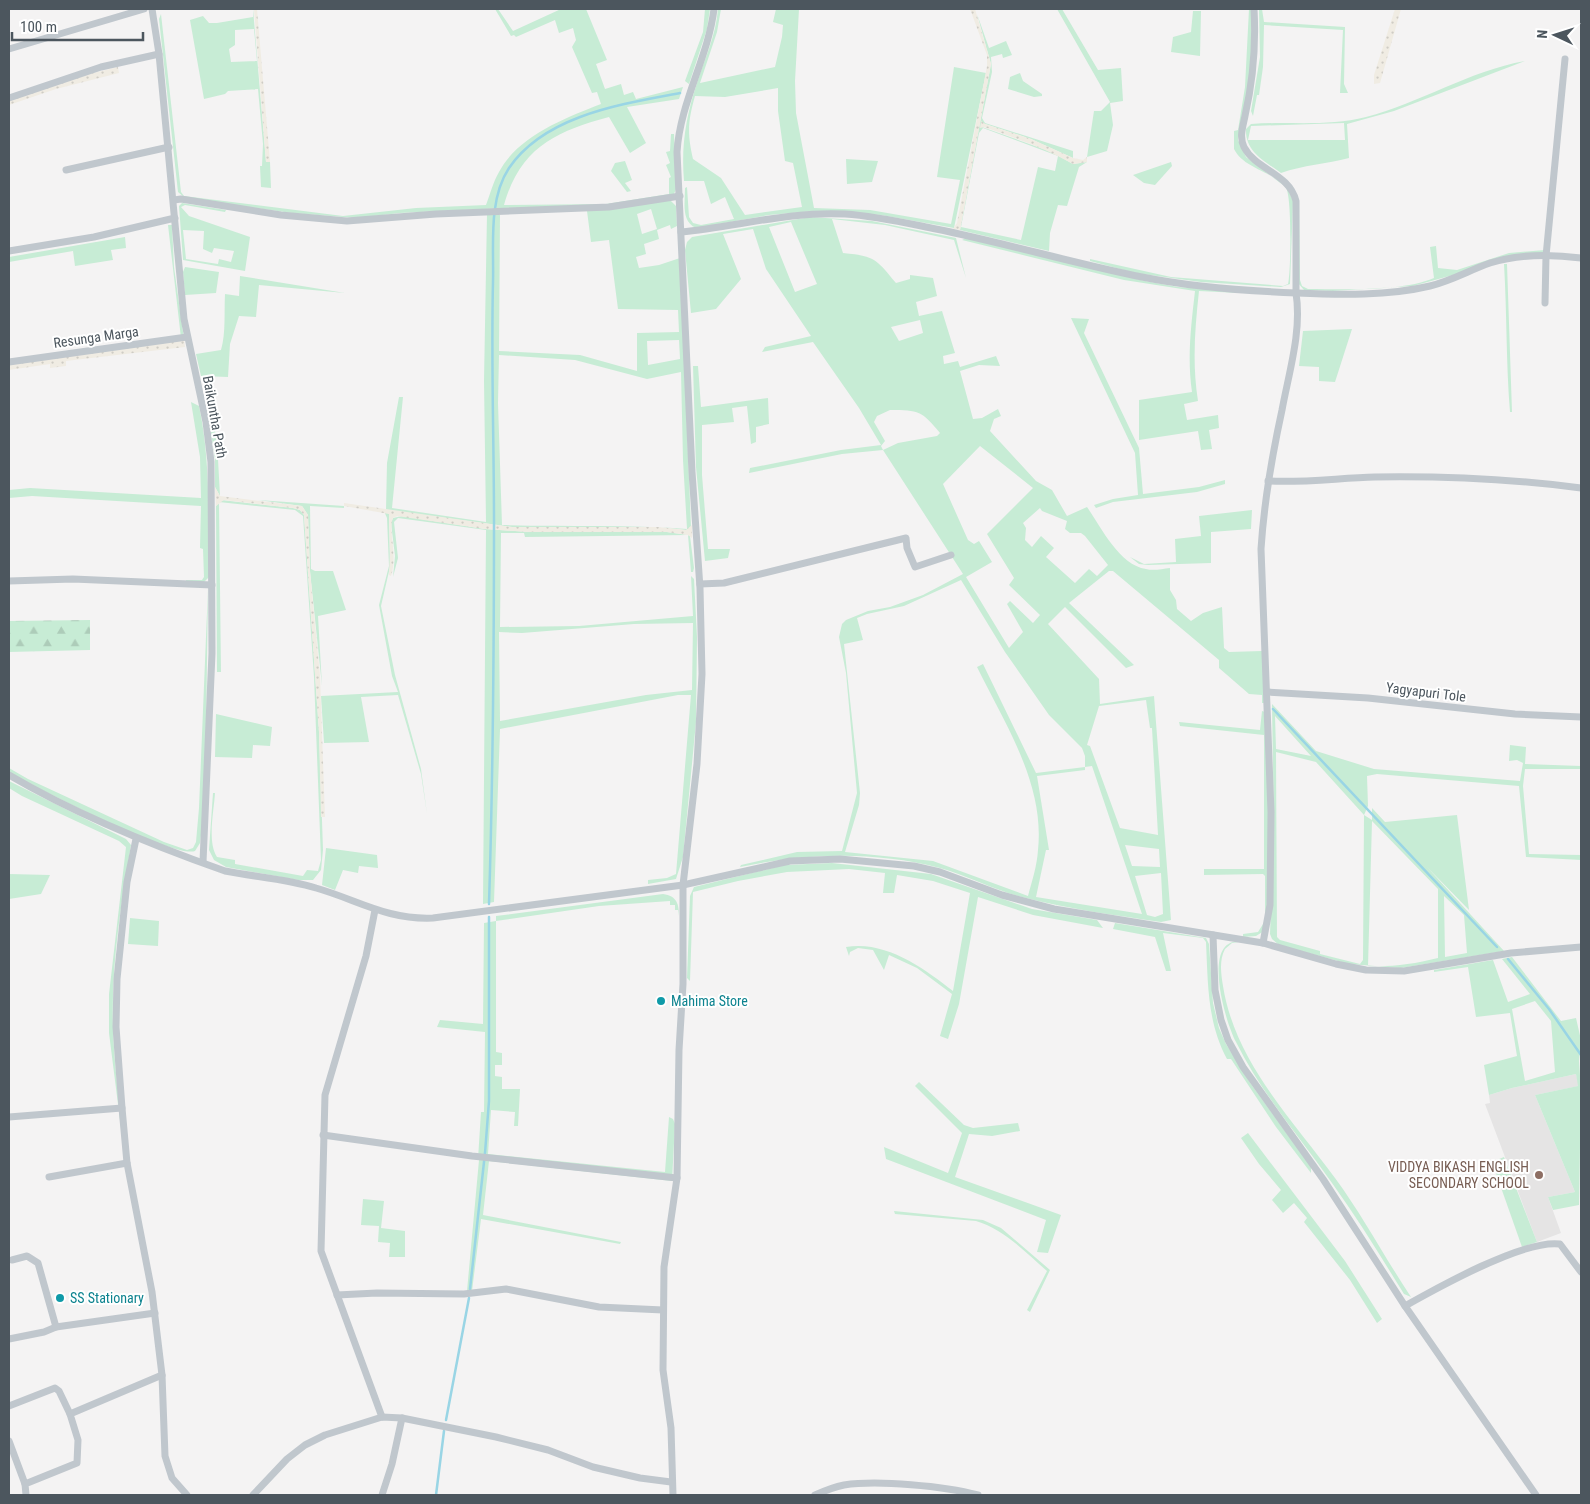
<svg xmlns="http://www.w3.org/2000/svg" width="1590" height="1504" font-family="'Roboto Condensed',sans-serif">
<style>
.education{fill:#e5e4e4}
.grass{fill:#c7ecd5;fill-rule:evenodd}
.forest{fill:url(#forest-firs)}
.sand{fill:url(#sand-dots)}
.lines{fill:none;stroke-linecap:round;stroke-linejoin:round}
.stream{stroke:#99d5e5;stroke-width:2.5}
.minor{stroke:#c0c7cd;stroke-width:7}
.culture-dot{fill:#0f9aa8;stroke:#fff;stroke-width:2}
.education-dot{fill:#8d6e63;stroke:#fff;stroke-width:2}
.labels{text-anchor:middle;stroke-width:4;stroke-linejoin:round;paint-order:stroke}
.street-label{font-size:14px;fill:#4c565e;stroke:#fff}
.culture-label{font-size:14px;fill:#0d838f;stroke:#fff;text-anchor:start}
.education-label{font-size:14px;fill:#785e54;stroke:#fff;text-anchor:end}
</style>
<defs>
<pattern id="forest-firs" width="22" height="20" patternUnits="userSpaceOnUse" patternTransform="scale(1.25)"><rect width="22" height="20" fill="#c7ecd5"/><path d="M5 1l3.5 6h-7zM16 11l3.5 6h-7z" fill="#adccb9"/></pattern>
<pattern id="sand-dots" width="8" height="8" patternUnits="userSpaceOnUse" patternTransform="scale(1.25)"><rect width="8" height="8" fill="#f0ece3"/><path d="M2 2h.1M6 6h.1" fill="none" stroke="#cfccc5" stroke-width="1.8" stroke-linecap="round"/></pattern>
</defs>
<rect width="100%" height="100%" fill="#f4f3f3"/>
<path class="education" d="M1576 1074 1579 1086 1535 1095 1575 1192 1548 1197 1561 1233 1537 1242 1485 1104 1490 1103 1489 1095 1512 1088Z"/>
<g class="grass">
<path d="M253 9 266 162H270L271 188 261 187 260 166H262L263 144 258 89 228 91 225 94 204 99 190 20 203 16 209 23H217L253 17ZM254 29 257 61 231 62 229 49 235 45V30Z"/>
<path d="M495 9H498L513 31 561 9H586L607 60 596 64 605 89 621 84 624 95 633 92 636 99 683 87 679 99 627 107 646 143 630 153 609 117C556 131 520 148 504 205L606 204 669 194V178L671 177 666 165 670 163 666 152 670 151 671 134H674L676 189 674 194 636 202 606 206 503 208 400 213 356 218 292 213 198 200 185 198 178 192 159 19 161 14 181 192 184 196 343 216 416 208 486 205C490 195 493 182 499 172 518 136 565 118 601 104L597 92 592 93 572 47 576 40 573 28 559 33 555 20 516 37 514 35 511 36Z"/>
<path d="M705 9H710L707 29 689 84 685 81 703 32Z"/>
<path d="M718 9H721L717 32 700 83 775 67 782 37 783 25 773 22 776 9H799L795 81 796 113 814 208 870 210 951 224 960 180 937 177 954 67 986 73 954 228 881 215 814 211 769 215 696 228C681 221 685 203 685 188L687 187 689 217 693 223 701 225 734 219 725 197 711 204 704 181H684C681 146 686 116 697 83 705 58 716 35 718 9ZM778 88V111L785 161 793 163 802 207 745 215 721 178 693 159C687 133 688 121 695 96L725 97Z"/>
<path d="M1057 9H1062L1098 70 1121 68 1123 101 1110 103 1113 125 1107 151 1087 157 1094 111H1101L1110 102Z"/>
<path d="M1249 9H1251L1252 50 1246 102 1238 140 1246 157 1287 188 1293 201 1290 284 1281 287 1201 282 1135 273 1090 261V259L1171 277 1283 286 1288 284C1291 273 1292 196 1286 188 1273 171 1244 169 1234 149V131L1238 130 1245 87Z"/>
<path d="M1259 9H1262L1264 22 1345 27 1344 84 1348 93H1340L1343 30 1264 25 1263 67 1259 95H1257L1253 116 1251 111 1260 57Z"/>
<path d="M1193 11H1201L1200 56 1171 52 1173 37 1191 32Z"/>
<path d="M977 14 989 48 1006 41 1012 55 1003 58 1002 54 991 57 992 72 982 118 985 123 1073 151V158L1031 139 982 123V127L1052 152 1073 164 1087 162 1079 167 1067 206 1058 205 1050 233 1049 251 960 230 991 64ZM983 128 1058 156 1055 171 1038 167 1021 240 961 227 979 133Z"/>
<path d="M1525 61 1394 111 1347 124 1349 158C1327 164 1303 165 1281 173 1265 161 1245 152 1246 129L1251 124C1289 121 1328 127 1366 117 1420 103 1469 71 1525 61ZM1344 123 1345 140H1248L1251 126Z"/>
<path d="M1020 73 1023 81 1042 94V96L1034 97 1008 89 1010 77Z"/>
<path d="M846 159 878 161 872 182 847 184Z"/>
<path d="M625 161 632 180 625 183 631 191 627 192 611 171 615 163Z"/>
<path d="M1171 162 1172 166 1155 185 1144 183 1133 175Z"/>
<path d="M1299 199 1300 280 1302 286 1308 289C1344 289 1401 292 1434 278L1430 247 1436 246 1438 268 1457 270 1509 253 1545 250 1543 253 1530 254 1413 286 1333 291 1304 290 1298 283Z"/>
<path d="M670 200 676 206 677 226 671 229 670 225 657 230 659 239 644 244 646 254 636 257 639 268 659 265 680 258 691 527 686 530 658 527H512L386 510 387 463 399 397H403L392 508 486 522 484 381 487 214 500 215 499 351 580 355 637 371V333L679 332 678 310 618 309 609 240 591 242 587 211ZM651 209 657 229 642 234 637 214ZM679 340 680 359 648 365 647 341ZM499 355 575 360 647 379 681 372 683 460 687 529C626 524 564 527 502 525L498 403Z"/>
<path d="M182 203 226 210 225 212 185 205 181 207 189 216 250 237 245 271 183 260 179 206ZM183 230 204 231 203 249 212 253 214 248 234 251 231 262 219 259 218 264 186 259Z"/>
<path d="M810 217 872 221 956 238 966 278 954 240 885 225 832 219 843 253C875 256 876 259 896 283L910 279V275L933 278 937 296 916 302 919 316 942 311 955 353 943 356 944 364 958 361 960 367 996 356 1000 366 979 365 960 371 973 419 982 418 998 409 1001 416 994 419 990 431 1036 481 1052 490 1067 516 1087 507C1101 527 1119 565 1146 569 1153 571 1162 569 1170 568V590L1176 600 1177 609 1191 621 1203 613 1222 607 1224 648 1229 652 1262 651 1265 703H1262V695L1249 694 1219 668V660L1113 571H1109L1069 603 1134 665 1126 668 1065 607 1048 624 1099 679 1100 704 1154 696 1171 920 1161 922C1114 915 1068 909 1022 897 994 890 968 876 940 868 874 851 806 853 740 867L741 865 797 852 842 851 857 793 846 673 839 637 842 624 846 620 868 611 890 607 923 595 963 574 883 450 842 454 749 473 750 468 841 450 881 445 859 408 813 342 762 352 765 347 811 336 766 269 753 229 723 234 741 279 716 309 691 313 685 250 687 242 692 237ZM791 222 817 284 795 292 769 227ZM920 320 923 333 899 341 891 327ZM890 410C919 410 922 411 940 433L937 436 898 443 883 450 881 446 885 441 874 422 877 416ZM980 446 1033 488 987 534 1014 578 1009 585 1040 615 1033 623 1010 601 1007 604 1023 632 1009 648 966 577 992 562 979 541 974 544 968 540 943 484ZM1040 508 1042 511 1067 521 1065 529 1070 533H1081L1085 536 1108 565 1097 576 1089 569 1075 583 1046 557 1054 548 1041 536 1032 547 1025 540 1026 528 1023 523ZM961 580 1005 652 1049 715 1082 748 1085 756V767L1036 773 983 664 977 667C1005 724 1045 784 1038 850 1037 866 1032 881 1028 896L933 861 845 852 859 805 860 793 844 644 863 640 857 618 867 614 904 606ZM1146 700 1150 728H1152L1158 835 1120 828 1090 746 1087 745 1099 706ZM1092 766 1142 914 1036 897 1046 850H1049L1037 776 1085 770V767ZM1125 845 1159 849 1160 867 1132 866ZM1161 873 1163 914 1155 917 1147 915 1135 876Z"/>
<path d="M168 225H172L174 267 184 339 181 338Z"/>
<path d="M125 237 126 248 111 250 113 260 75 266 73 251 9 262V257Z"/>
<path d="M966 238 1145 281 1178 287 1240 291 1239 293 1199 291C1195 328 1192 363 1198 401L1184 404 1187 420 1218 415 1219 428 1209 430 1212 449 1201 450 1198 431 1139 440V400L1192 392C1187 358 1191 326 1195 291L1124 280 962 240Z"/>
<path d="M1504 264H1507L1512 412H1510C1506 363 1507 314 1504 264Z"/>
<path d="M185 267 219 272 216 293 185 295 183 272Z"/>
<path d="M240 276 345 293 259 285 256 317 239 316 230 344 228 377 201 376 196 354 221 350C226 333 224 313 225 294L239 296Z"/>
<path d="M1071 318 1089 319 1084 333 1139 448 1143 494 1199 487 1225 480V484L1197 492 1113 502 1096 508 1094 505 1113 499 1138 495 1135 453Z"/>
<path d="M1352 329 1335 382 1319 381V367L1299 366 1303 331Z"/>
<path d="M693 366H698L701 407 768 398 769 424 756 427V442L751 444 747 406 732 408 734 422 702 425V475L708 549H730L728 558 705 561 696 467Z"/>
<path d="M207 387 217 441 220 496 215 487V459L204 388Z"/>
<path d="M191 402 199 406C211 462 208 520 209 577L204 582 186 583V580H202L204 577 203 549 200 548 201 506 32 496 9 498V490L30 488 201 498 200 457Z"/>
<path d="M221 500 293 508 300 510 304 515 319 732 323 850 321 870 313 880H298L226 867 214 860 209 850 213 793H215C214 811 207 841 217 857L235 860V864L303 876 307 870 318 871 321 860 314 677 303 516 295 510 219 502 221 672H217L216 506Z"/>
<path d="M258 500 344 506V508L310 506 311 569 315 571H333L346 610 318 616 322 686 310 571 308 515 302 506Z"/>
<path d="M1252 510 1251 529 1211 532V563L1148 565 1139 564 1130 557 1144 564 1176 562 1175 539 1201 536 1199 516Z"/>
<path d="M384 511 389 514 390 567 381 606 395 675 421 769 427 814 421 774 398 695 361 697 369 742 324 743 321 696 398 692 392 676 379 605 389 566 387 518Z"/>
<path d="M402 516 485 529 529 532H667L688 535 690 536 694 568 693 572H691L688 535 525 537 524 533H501L500 627 579 626 693 616 691 576 694 579 697 637 696 722 683 857 676 879 648 884V880L667 878 676 874 691 695H678L500 729 494 902 483 904 486 530 398 518 394 522 398 558 393 577 395 556 391 523 393 518ZM693 623 692 690 646 695 500 721 499 632 522 633 634 624Z"/>
<path d="M208 588 206 734 202 828 200 843 195 851C175 859 34 787 9 772V768L28 779 164 842 187 850 193 848 196 842 199 808Z"/>
<path d="M1272 704 1316 751 1374 769 1520 781 1523 763 1517 760 1509 761 1510 745 1526 747 1525 764 1581 766V769H1525L1523 786 1529 854 1581 855V860L1526 857 1519 786 1377 774 1367 776 1368 806 1364 815 1372 820V808L1385 822 1457 815 1469 910 1427 867 1504 951 1401 968 1349 964 1279 945 1272 939 1270 934 1274 829ZM1275 716 1311 756 1276 749ZM1276 752 1316 762 1364 815 1363 960 1360 964 1320 954V951L1280 940 1277 937ZM1372 821 1438 889V958C1414 964 1392 967 1368 966ZM1444 896 1464 915 1467 953 1445 957Z"/>
<path d="M1262 711 1265 712C1268 783 1275 861 1264 931L1256 936 1243 937V934L1258 932 1265 921V876L1263 874 1204 875V869H1264V735L1180 726 1179 722 1260 730Z"/>
<path d="M216 714 272 727 270 746 253 745 252 758 215 757Z"/>
<path d="M9 781 126 839 131 845C121 904 111 966 113 1027 114 1066 120 1105 123 1144L109 1033V994L126 847 119 841 22 796 9 788Z"/>
<path d="M326 848 377 855 378 868 359 866 358 873 343 870 335 890 322 885Z"/>
<path d="M832 863 931 874 1032 909 1097 920 1103 928 1033 915 978 897 959 1004 948 1039 940 1036 952 994 917 968 889 955 884 970 873 950 858 948 850 952 849 956 846 947C885 940 924 968 953 991L970 893 933 881 897 875 894 893H883L885 873 849 869 787 872 738 881 693 892 690 981 687 978 690 896 694 887 785 865Z"/>
<path d="M9 874 50 875 41 894 9 899Z"/>
<path d="M663 894C677 896 679 904 679 916L678 910H675V905H670V901L599 906 496 921V1052L502 1053V1065H495V1076L502 1077V1089H520L518 1126H514L515 1112 491 1110 488 1154 665 1172 669 1117 673 1119 675 1124 672 1181 489 1161 483 1215 621 1242 620 1244 481 1219 472 1291H467L479 1160 478 1159 481 1112H484L485 1032 437 1027 440 1020 483 1024 484 923 496 921V916Z"/>
<path d="M130 918 159 921 158 946 128 944Z"/>
<path d="M1115 923 1206 938 1209 944 1213 1003 1219 1028 1226 1044 1251 1084 1311 1167V1173L1276 1127 1231 1059H1227C1207 1022 1208 983 1206 942L1203 938 1163 933 1171 971H1166L1155 937 1113 929Z"/>
<path d="M1233 942H1239L1232 943 1225 949C1219 960 1221 974 1223 986 1235 1062 1292 1119 1335 1178 1363 1216 1385 1258 1411 1297L1404 1294C1381 1257 1358 1219 1332 1183 1300 1137 1261 1093 1236 1042 1226 1024 1204 949 1233 942Z"/>
<path d="M1512 957 1561 1021 1576 1018 1581 1040 1579 1061 1581 1090 1579 1205 1553 1210 1548 1197 1575 1192 1535 1095 1578 1086 1576 1074 1512 1088 1489 1095 1484 1065 1517 1056 1510 1013 1476 1017 1468 967 1434 972V970L1493 960 1508 1002 1530 994 1502 959ZM1535 1001 1551 1021 1555 1072 1525 1081 1512 1009Z"/>
<path d="M919 1082 964 1125 973 1128 1018 1123 1020 1131 992 1136 969 1134 955 1177 1061 1215 1048 1253 1037 1252 1046 1220 886 1159 884 1147 948 1173 962 1133 915 1086Z"/>
<path d="M1248 1133 1345 1261 1382 1319 1377 1323 1350 1280 1304 1222 1307 1218 1294 1203 1283 1213 1272 1200 1281 1190 1259 1164 1241 1138Z"/>
<path d="M1504 1157 1537 1242 1522 1247 1492 1162Z"/>
<path d="M363 1199 384 1201 381 1228 405 1231V1257H389L390 1243 378 1242 379 1226 361 1225Z"/>
<path d="M894 1211 983 1220 1001 1228 1050 1270 1030 1312 1027 1310 1047 1271C1025 1252 1004 1229 976 1221L895 1214Z"/>
</g>
<path class="forest" d="M90 620V650L9 652V621Z"/>
<g class="sand">
<path d="M254 9H257L270 162H266Z"/>
<path d="M970 9H975L991 64 960 230 953 229 957 223 987 66V55Z"/>
<path d="M1395 9H1401L1380 83 1374 84V75Z"/>
<path d="M118 67 119 73 56 89 9 105V98L56 82Z"/>
<path d="M981 121 985 124 1031 139 1073 158 1083 160 1087 157V162L1073 164C1045 148 1015 138 984 127L980 128Z"/>
<path d="M184 339 185 347 66 361V366L50 368V364L9 370V364Z"/>
<path d="M215 487 220 496 302 506 308 515 310 571 320 676 325 817H321L319 732 304 515 300 510 293 508 224 500 216 506Z"/>
<path d="M344 503 512 527H658L686 530 692 525V538L688 535 667 532H529L485 529 397 516 393 518C388 530 398 556 391 576L389 575 390 553 389 514 344 506Z"/>
</g>
<g class="lines">
<g class="stream">
<path d="M1273 709 1497 947"/>
<path d="M489 904C493 777 494 648 494 521 494 441 491 362 493 282 494 245 488 200 509 168 545 115 622 104 680 93"/>
<path d="M1508 959 1549 1009 1581 1055"/>
<path d="M470 1289 485 1153 489 1101V917"/>
<path d="M446 1420 469 1298"/>
<path d="M436 1495 444 1431"/>
</g>
<g class="minor">
<path d="M152 9 159 54 184 319 206 422 211 462 212 653 203 862"/>
<path d="M1254 9C1256 45 1253 81 1245 116 1243 126 1239 137 1244 147 1256 170 1289 173 1296 201V293C1302 331 1289 372 1282 410 1272 456 1264 502 1261 549L1271 812 1270 905 1263 943"/>
<path d="M9 49 144 9"/>
<path d="M9 98 101 67 159 54"/>
<path d="M66 170 169 147"/>
<path d="M174 200 181 199 281 215 347 221 436 214 609 207 680 196"/>
<path d="M681 232C736 227 789 211 845 214 876 216 906 223 936 229 1005 243 1073 263 1142 277 1192 287 1246 291 1297 293 1340 295 1388 296 1430 286 1451 281 1470 270 1490 263 1519 254 1551 254 1581 258"/>
<path d="M9 251 94 237 175 218"/>
<path d="M1545 303 1546 256 1565 59"/>
<path d="M9 362 187 337"/>
<path d="M1268 481C1303 483 1339 478 1375 477 1444 476 1513 479 1581 488"/>
<path d="M9 581 73 579 212 585"/>
<path d="M700 584 724 583 906 538 907 548 915 567 951 555"/>
<path d="M1267 692 1368 698 1515 714 1581 717"/>
<path d="M9 775C77 815 151 845 225 871 255 877 287 879 316 888 358 900 387 920 433 918L683 885 790 861 840 859 914 866 940 872 1002 895 1054 909 1263 943 1336 964 1366 970 1404 971 1511 953 1581 947"/>
<path d="M136 839 127 882 117 979 116 1027 122 1108 127 1163 152 1292 162 1375 165 1456 172 1478 187 1495"/>
<path d="M375 910 366 956 325 1095 321 1251 382 1417"/>
<path d="M1213 935 1215 990 1221 1020 1228 1040 1243 1067 1323 1179 1405 1306 1536 1495"/>
<path d="M9 1117 122 1108"/>
<path d="M323 1135 472 1156 677 1178"/>
<path d="M49 1177 127 1163"/>
<path d="M12 1260 27 1256 38 1263 56 1327 155 1313"/>
<path d="M337 1295 377 1293 464 1294 506 1289 599 1307 663 1310"/>
<path d="M1405 1306C1437 1288 1524 1239 1560 1244L1581 1272"/>
<path d="M9 1339 44 1332 56 1327"/>
<path d="M9 1406 55 1388 59 1391 70 1414"/>
<path d="M9 1441 25 1484"/>
<path d="M26 1495 25 1484 77 1463 78 1440 70 1414 162 1375"/>
<path d="M253 1495 287 1459 305 1445 325 1435 382 1417 402 1418 496 1437 548 1450 593 1467 640 1478 671 1482"/>
<path d="M382 1495 392 1464 402 1418"/>
<path d="M673 1495 671 1428 663 1370 664 1267 677 1178 679 1050 683 984V885L697 764 702 674 700 588 692 472 677 152C680 102 708 58 714 9"/>
<path d="M815 1495C824 1491 834 1487 844 1485 878 1480 944 1486 978 1495"/>
</g>
</g>
<g class="culture-dot">
<circle cx="661" cy="1001" r="5"/>
<circle cx="60" cy="1298" r="5"/>
</g>
<circle class="education-dot" cx="1539" cy="1175" r="5"/>
<g class="labels">
<g class="street-label">
<text transform="translate(96 337) rotate(-8)" y="5">Resunga Marga</text>
<text transform="translate(215 417) rotate(80)" y="5">Baikuntha Path</text>
<text transform="translate(1426 692) rotate(7)" y="5">Yagyapuri Tole</text>
</g>
<g class="culture-label">
<text x="671" y="1006">Mahima Store</text>
<text x="70" y="1303">SS Stationary</text>
</g>
<g class="education-label">
<text x="1529" y="1172">VIDDYA BIKASH ENGLISH<tspan x="1529" dy="16">SECONDARY SCHOOL</tspan></text>
</g>
</g>
<rect width="1590" height="1504" fill="none" stroke="#4c565e" stroke-width="20"/>
<g transform="translate(1555 35) rotate(274)" stroke="#ffffff" stroke-width="4" paint-order="stroke">
<path d="M0-4L9 19L0 12L-9 19Z" fill="#4c565e"/>
<text y="-8" font-size="14" font-weight="bold" text-anchor="middle" fill="#4c565e">N</text>
</g>
<path d="M12 32v8h131v-8" fill="none" stroke="#4c565e" stroke-width="2.5"/>
<text x="20" y="32" font-size="15" fill="#4c565e" stroke="#ffffff" stroke-width="4" paint-order="stroke">100 m</text>
</svg>
